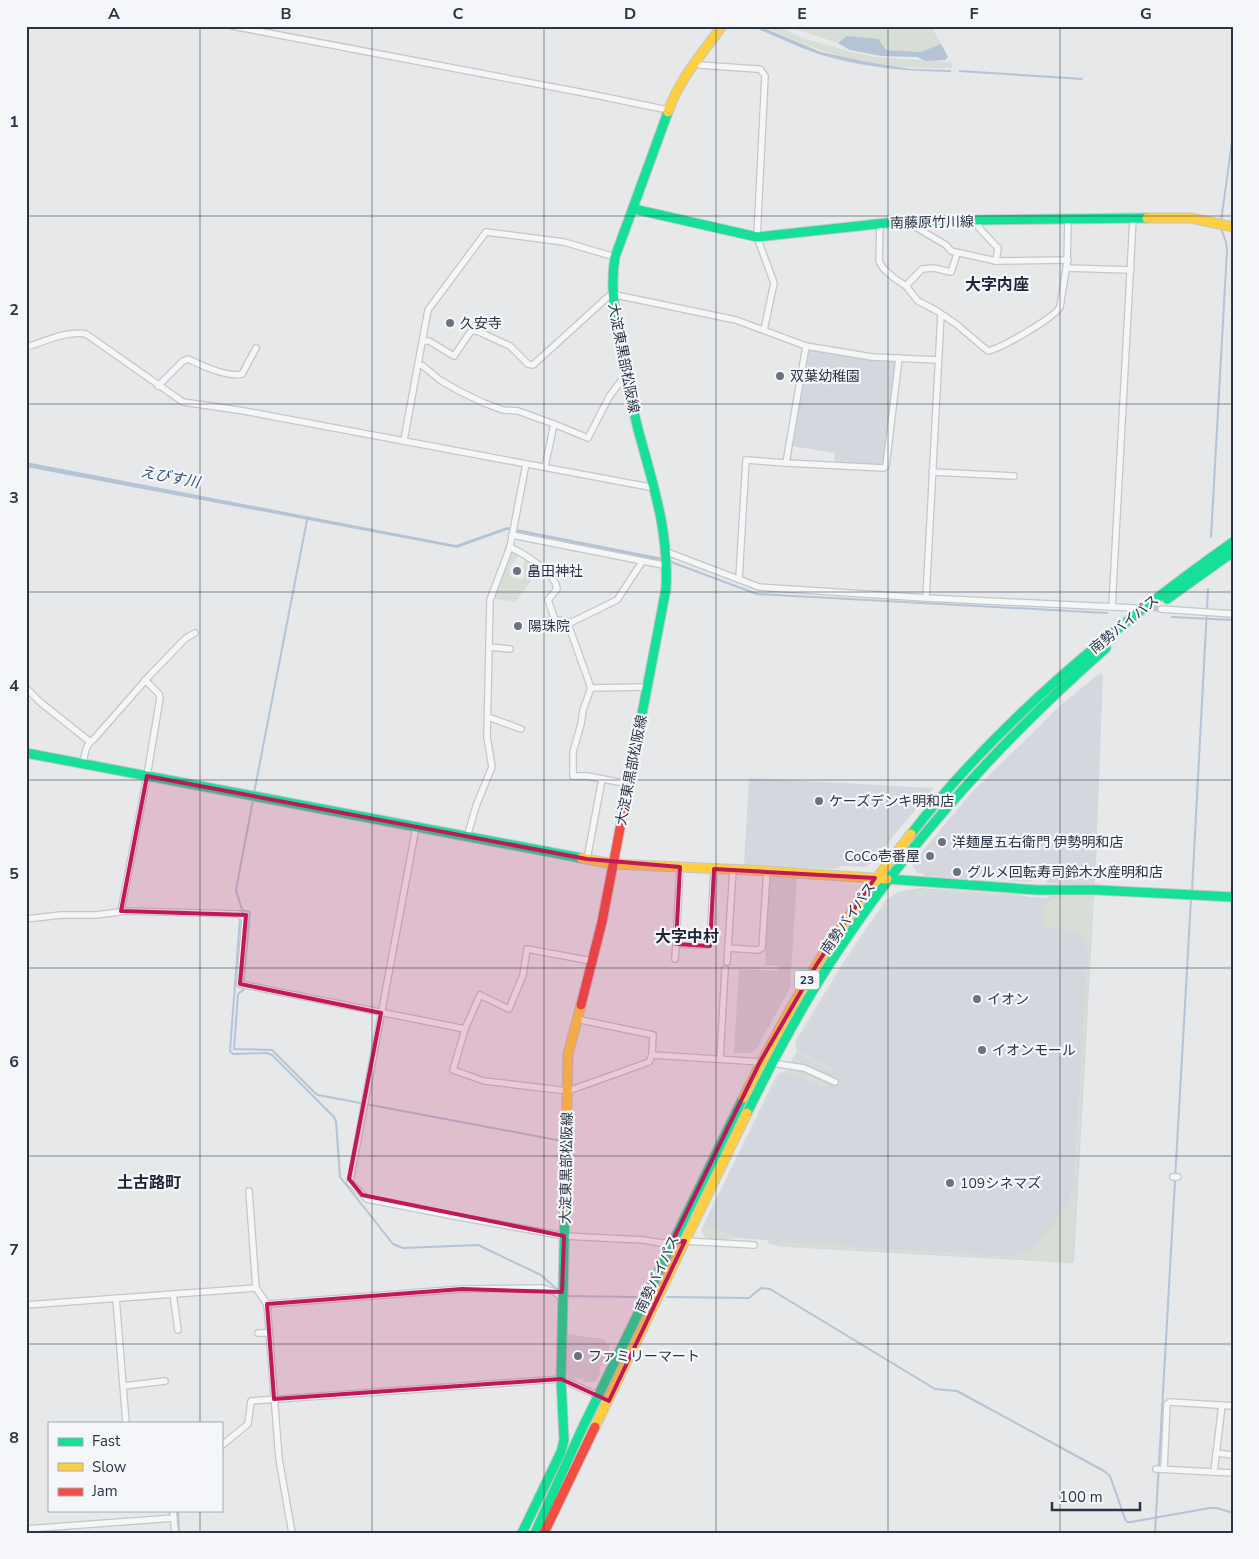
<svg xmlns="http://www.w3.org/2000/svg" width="1259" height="1559" font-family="'Nunito Sans','Noto Sans JP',sans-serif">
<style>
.built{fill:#d4d7dd}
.green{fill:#d6ded6}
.water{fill:#b4c4d5}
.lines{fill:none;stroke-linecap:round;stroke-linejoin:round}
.stream{stroke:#b4c4d5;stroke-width:2}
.street-tunnel{stroke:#c1c4c9;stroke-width:5.5;stroke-dasharray:5.5 3;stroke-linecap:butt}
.street-casing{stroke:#c4c6c8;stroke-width:8}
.fast-casing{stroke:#c4c6c8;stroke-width:11}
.slow-casing{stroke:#c4c6c8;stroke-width:11}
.jam-casing{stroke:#c4c6c8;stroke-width:11}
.street{stroke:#f5f6f7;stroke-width:5.5}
.fast{stroke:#16e098;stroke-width:9}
.slow{stroke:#ffcf43;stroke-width:9}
.jam{stroke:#f24e42;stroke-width:9}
.marked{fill:#c2185b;fill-opacity:0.2;stroke:#c2185b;stroke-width:4;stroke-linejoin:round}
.grid{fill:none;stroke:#2b3445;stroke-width:1;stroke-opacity:0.55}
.poi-dot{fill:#6c737f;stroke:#f4f6f9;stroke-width:2}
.labels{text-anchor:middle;stroke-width:4.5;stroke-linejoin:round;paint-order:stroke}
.shield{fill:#f4f6f9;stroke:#676e7b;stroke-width:1}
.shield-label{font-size:12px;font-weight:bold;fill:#2b3445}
.street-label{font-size:14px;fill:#2b3445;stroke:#f4f6f9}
.poi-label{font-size:14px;fill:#2b3445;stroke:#f4f6f9;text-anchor:start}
.water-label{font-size:15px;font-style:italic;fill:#34527a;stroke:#f4f6f9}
.quarter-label{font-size:16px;font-weight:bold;fill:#1d2536;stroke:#f4f6f9}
.neatline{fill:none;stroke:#2b3445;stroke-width:2}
.grid-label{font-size:16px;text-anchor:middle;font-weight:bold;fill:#2b3445}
</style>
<rect width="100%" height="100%" fill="#e6e8ea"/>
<g class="built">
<path d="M808 349 872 360 894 361 895 362 885 464 882 466 834 463 835 453 791 446Z"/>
<path d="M1100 673 1103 675 1095 886 1048 883 1044 878H1034L1030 882 1009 881 1007 879 983 876 972 879 926 876 921 873H917L912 864 971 793 1062 704Z"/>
<path d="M749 778 934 788 898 830 874 862 865 867 841 866 835 869 744 865Z"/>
<path d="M770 876 797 878 790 988 757 1048 751 1053H734L739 969 779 971V966L765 965Z"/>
<path d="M921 888 1017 894 1028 897 1046 898 1050 896H1094L1074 1262 1072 1263 787 1247 769 1244 767 1240 736 1238 711 1240 705 1237 701 1230 775 1079 778 1074 787 1070 797 1051 795 1046 796 1040 848 955 887 899 901 891Z"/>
<path d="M566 1334 603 1339 610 1346 599 1370 601 1372 597 1380 593 1382H583L584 1379 576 1378V1380L569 1378 565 1371Z"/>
</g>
<g class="green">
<path d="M763 26H779L802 38 848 51 874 57 951 62 952 68C931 68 911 68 890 66 846 61 802 45 763 26Z"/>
<path d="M786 26H931L941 44 921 52 886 50 848 36 838 43Z"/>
<path d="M511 550 523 556 517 557 510 567 509 575 514 578 522 579 525 575 523 563 527 558 540 569 515 602 495 599 493 594Z"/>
<path d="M923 890 1016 894 1024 896 939 892H928L922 898 915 892 894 898 901 894Z"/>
<path d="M1085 896 1093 898 1077 1177H1074L1088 951C1078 929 1064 928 1043 927L1044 906 1053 898Z"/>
<path d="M887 901 890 904 884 908 850 957 798 1041 797 1046 799 1051 835 1069 831 1072 797 1052 795 1046 797 1040 849 957Z"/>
<path d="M789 1070 818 1077 826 1082 827 1086 825 1090C813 1084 793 1068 780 1076L725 1183 779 1075Z"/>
<path d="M1074 1182 1077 1183 1072 1261 1069 1262 787 1246 779 1244V1242L812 1244 817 1241 827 1245 1008 1256 1018 1254 1035 1246 1058 1218 1069 1202Z"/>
<path d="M706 1226 720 1232 725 1231 736 1237 713 1239 705 1235 703 1230Z"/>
</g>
<g class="water">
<path d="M759 26 821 52 867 62 911 69 951 70V72C908 71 867 68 825 56 802 49 780 38 758 29Z"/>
<path d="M847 36 878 39 886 50 921 52 941 44 948 57 945 60 926 61 917 57 881 56 850 50 838 43Z"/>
<path d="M959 70 1083 78 1082 80 959 72Z"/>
<path d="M26 462 456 545 507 527 663 558 662 561 507 530 457 548 26 467Z"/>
</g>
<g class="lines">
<g class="stream">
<path d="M1221 221 1233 135"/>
<path d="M1211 537 1227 250 1226 242 1221 228"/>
<path d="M671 562 757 594 1107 613"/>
<path d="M1172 617 1233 620"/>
<path d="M254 793 307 520"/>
<path d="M253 800 236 890 242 910 250 912 243 990 238 994 234 1049 272 1050 315 1093 318 1095 562 1141"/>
<path d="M1192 891 1208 589"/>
<path d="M240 918 230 1051 233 1054 267 1053 272 1055 334 1117 336 1121 340 1177 393 1244 403 1248 478 1245 541 1275 560 1292"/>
<path d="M566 1296 636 1297"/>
<path d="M667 1297 749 1298 761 1288 770 1289 935 1389 957 1391 1104 1471 1110 1476 1125 1519 1127 1522H1131L1210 1508H1217L1233 1513"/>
<path d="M178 1510 179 1533"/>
<path d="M1155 1533 1191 899"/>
</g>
<path class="street-tunnel" d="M1145 608 1161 609"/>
<defs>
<g id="street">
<path d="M232 26 595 95 668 110"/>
<path d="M695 63 700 65 756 69H760L765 76 757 237 774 283 764 330"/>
<path d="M907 222 946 245 951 251 996 261 998 248 979 228 978 221"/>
<path d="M880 223 879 261 883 268 894 278 906 286 918 301 937 311 956 324 988 351C1000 349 1054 318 1060 307L1067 263 1068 220"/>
<path d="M996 261 1068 260"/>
<path d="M1066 268 1131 270"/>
<path d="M906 286 922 269 934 268 951 272 957 254"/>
<path d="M423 341H429L454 356 471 331H477L510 346 528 364 533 365 611 294 736 320 806 346 872 357 938 360"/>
<path d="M26 347C44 342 68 330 86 334L183 402 244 411 655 488"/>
<path d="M418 364 423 366 440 380 459 391 484 403 503 410 518 411 554 424 545 467"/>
<path d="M158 386 183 361 188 359C200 365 229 378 242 374L256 348"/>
<path d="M554 424 588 438 609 397 627 373"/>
<path d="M404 440 428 310 486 232 564 242 615 257"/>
<path d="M786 463 884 468 886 466 899 358"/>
<path d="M932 472 1014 476"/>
<path d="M512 535 668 566"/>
<path d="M510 547C524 554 555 572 557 589L548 600 555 620 567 621 591 688 583 710 581 724 573 752V776H587L629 784"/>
<path d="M667 552 759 587 926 598 1135 608"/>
<path d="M739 579 746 460 786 463 806 346"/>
<path d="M926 598 941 314"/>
<path d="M1112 607 1133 219"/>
<path d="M1161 609 1233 614"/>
<path d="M568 624 617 600 642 562"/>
<path d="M489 647 510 649"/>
<path d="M26 688 40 702 89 741"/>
<path d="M591 688 647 687"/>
<path d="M488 717 521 729"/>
<path d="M83 763C85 755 85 744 94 739L151 674 186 638 195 633"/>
<path d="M416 827 350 1182 367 1199 454 1216 564 1236 644 1240 661 1243 673 1242"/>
<path d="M467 837 476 806 492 767 487 737 490 600 510 547 526 464"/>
<path d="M587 859 602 779"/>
<path d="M680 867 676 944 704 945H707L710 942 714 869"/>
<path d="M733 870 728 948 758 950 762 948 767 871"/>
<path d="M121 911 147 776 160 698 159 694 145 680"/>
<path d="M26 919 61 915H96L127 911 239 914 245 919 240 984 465 1029"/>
<path d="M675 959 676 944"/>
<path d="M727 962 728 948"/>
<path d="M576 1019 653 1035 652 1055 649 1062 568 1091 484 1081 453 1070 465 1029 480 995 509 1009 523 975 527 949 592 961"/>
<path d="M652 1055 762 1062"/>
<path d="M720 1059 725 969"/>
<path d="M771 1063 804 1068 835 1082"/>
<path d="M1173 1177H1178"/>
<path d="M249 1191 256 1288 267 1304 279 1459 292 1533"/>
<path d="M685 1241 754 1245"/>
<path d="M173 1294 178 1330"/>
<path d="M116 1298 126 1423"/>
<path d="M267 1304 462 1289 543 1288 555 1292 562 1298"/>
<path d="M26 1305 256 1288"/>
<path d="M258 1333H269"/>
<path d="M124 1386 165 1381"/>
<path d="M221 1446 248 1424 251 1401 561 1379 599 1396"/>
<path d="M1216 1453 1233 1455"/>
<path d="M1156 1469 1233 1473"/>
<path d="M1164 1469 1167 1404 1170 1402 1233 1406"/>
<path d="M1214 1472 1222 1405"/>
<path d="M173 1510 175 1533"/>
<path d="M26 1529 174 1518"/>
</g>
<g id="fast">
<path d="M634 209 757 237 905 221 1147 218"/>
<path d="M1167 599 1233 552"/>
<path d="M26 753 581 858"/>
<path d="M628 787 666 589C669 530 653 485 638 429 632 406 629 382 624 358 617 324 609 292 615 257L668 112"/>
<path d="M911 834C1000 719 1115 626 1233 542"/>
<path d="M887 879 1037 890H1097L1233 897"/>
<path d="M747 1113C775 1056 805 1000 840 948 915 835 1005 737 1106 648"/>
<path d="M522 1533 561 1452 564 1440 561 1379 565 1207"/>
<path d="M535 1533 581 1431 743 1098"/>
</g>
<g id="slow">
<path d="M668 112C679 79 702 54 722 26"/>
<path d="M1147 218H1191L1233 227"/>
<path d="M581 858 613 864 767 871 887 879"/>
<path d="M743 1098C770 1045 798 992 831 942 856 905 883 869 911 834"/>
<path d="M565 1207 568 1054 581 1005"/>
<path d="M595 1427 747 1113"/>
</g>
<g id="jam">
<path d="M581 1005 602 922 628 787"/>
<path d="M544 1533 595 1427"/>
</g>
</defs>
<use href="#street" class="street-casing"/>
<use href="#fast" class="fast-casing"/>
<use href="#slow" class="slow-casing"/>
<use href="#jam" class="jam-casing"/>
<use href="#street" class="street"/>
<use href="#fast" class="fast"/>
<use href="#slow" class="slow"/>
<use href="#jam" class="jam"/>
</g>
<path class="marked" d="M147 776 587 859 680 867 676 944 710 946 714 869 875 878 817 964 760 1062 672 1242 685 1241 609 1401 561 1379 274 1399 267 1304 462 1289 562 1292 564 1236 362 1195 349 1179 381 1013 240 984 246 915 121 911Z"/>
<path class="grid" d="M200 26V1423M372 26V1533M544 26V1533M716 26V1533M888 26V1533M1060 26V1533M26 216H1233M26 404H1233M26 592H1233M26 780H1233M26 968H1233M26 1156H1233M26 1344H1233M200 1510V1533"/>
<g class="poi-dot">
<circle cx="450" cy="323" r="5"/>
<circle cx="780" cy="376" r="5"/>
<circle cx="517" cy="571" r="5"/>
<circle cx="518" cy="626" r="5"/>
<circle cx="819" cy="801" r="5"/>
<circle cx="942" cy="842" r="5"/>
<circle cx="930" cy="856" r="5"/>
<circle cx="957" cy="872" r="5"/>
<circle cx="977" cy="999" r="5"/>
<circle cx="982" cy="1050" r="5"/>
<circle cx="950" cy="1183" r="5"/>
<circle cx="578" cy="1356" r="5"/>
</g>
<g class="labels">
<rect class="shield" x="794.5" y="970.5" width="25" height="19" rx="4"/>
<g class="shield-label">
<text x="807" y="984">23</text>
</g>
<g class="street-label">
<text transform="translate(932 222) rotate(-1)" y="5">南藤原竹川線</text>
<text transform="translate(624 358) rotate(79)" y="5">大淀東黒部松阪線</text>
<text transform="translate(1124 624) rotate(-39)" y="5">南勢バイパス</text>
<text transform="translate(631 770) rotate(-79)" y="5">大淀東黒部松阪線</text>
<text transform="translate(848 918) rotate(-55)" y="5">南勢バイパス</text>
<text transform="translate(566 1168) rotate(-89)" y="5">大淀東黒部松阪線</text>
<text transform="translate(657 1274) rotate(-65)" y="5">南勢バイパス</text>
</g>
<g class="poi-label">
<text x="460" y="328">久安寺</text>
<text x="790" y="381">双葉幼稚園</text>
<text x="527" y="576">畠田神社</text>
<text x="528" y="631">陽珠院</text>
<text x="829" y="806">ケーズデンキ明和店</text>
<text x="952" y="847">洋麺屋五右衛門 伊勢明和店</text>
<text x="920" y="861" text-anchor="end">CoCo壱番屋</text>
<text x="967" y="877">グルメ回転寿司鈴木水産明和店</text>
<text x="987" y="1004">イオン</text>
<text x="992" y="1055">イオンモール</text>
<text x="960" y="1188">109シネマズ</text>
<text x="588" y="1361">ファミリーマート</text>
</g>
<g class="water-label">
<text transform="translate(170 477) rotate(11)" y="5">えびす川</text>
</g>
<g class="quarter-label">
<text x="997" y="290">大字内座</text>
<text x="687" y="942">大字中村</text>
<text x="149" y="1188">土古路町</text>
</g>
</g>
<rect width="1259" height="1559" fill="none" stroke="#f4f6f9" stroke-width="55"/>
<rect x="48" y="1422" width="175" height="90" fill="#f4f6f9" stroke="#a4a8b1"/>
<rect x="58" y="1438" width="25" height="8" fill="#16e098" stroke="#a4a8b1"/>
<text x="92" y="1446" font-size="15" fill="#2b3445">Fast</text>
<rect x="58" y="1463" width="25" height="8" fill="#ffcf43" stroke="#a4a8b1"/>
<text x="92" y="1472" font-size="15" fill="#2b3445">Slow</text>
<rect x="58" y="1488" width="25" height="8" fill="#f24e42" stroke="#a4a8b1"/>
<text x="92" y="1496" font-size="15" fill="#2b3445">Jam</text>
<path d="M1052 1502v8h88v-8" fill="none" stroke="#2b3445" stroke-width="2.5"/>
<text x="1059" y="1502" font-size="15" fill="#2b3445" stroke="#f4f6f9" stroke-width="4" paint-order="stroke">100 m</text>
<rect x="28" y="28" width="1204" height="1504" class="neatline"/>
<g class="grid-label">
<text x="114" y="19">A</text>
<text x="286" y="19">B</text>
<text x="458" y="19">C</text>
<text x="630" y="19">D</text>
<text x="802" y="19">E</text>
<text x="974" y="19">F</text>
<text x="1146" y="19">G</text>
<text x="14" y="127">1</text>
<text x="14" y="315">2</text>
<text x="14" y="503">3</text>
<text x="14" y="691">4</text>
<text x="14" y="879">5</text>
<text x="14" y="1067">6</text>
<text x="14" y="1255">7</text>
<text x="14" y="1443">8</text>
</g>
</svg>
